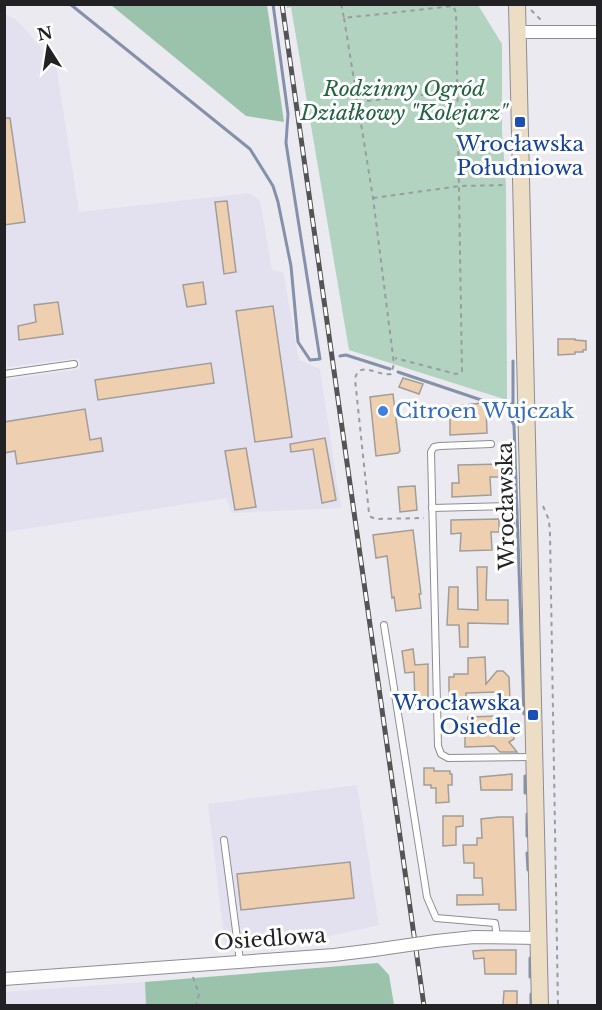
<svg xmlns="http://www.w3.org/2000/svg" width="602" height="1010" font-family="'Libre Baskerville',serif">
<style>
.built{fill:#e3e1f0}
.green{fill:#b1d3bf}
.forest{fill:#9bc3ac}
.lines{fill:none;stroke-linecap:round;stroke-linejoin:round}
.stream{stroke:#8591aa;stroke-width:3}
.building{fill:#eed0b1;stroke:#a29d98;stroke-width:1.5}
.service-casing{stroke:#8e8d94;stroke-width:8}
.minor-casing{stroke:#8e8d94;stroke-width:14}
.secondary-casing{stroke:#8e8d94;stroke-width:18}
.path{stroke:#9b9ba0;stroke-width:2;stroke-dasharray:4.5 4.5;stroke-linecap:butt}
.service{stroke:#fff;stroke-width:6}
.minor{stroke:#fff;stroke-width:12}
.secondary{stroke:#edddc4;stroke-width:16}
.rail-casing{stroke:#545457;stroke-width:5}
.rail{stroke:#fff;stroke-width:3;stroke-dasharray:9;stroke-linecap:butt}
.minor-bridge-casing{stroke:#8e8d94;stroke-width:14;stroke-linecap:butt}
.minor-bridge{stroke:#fff;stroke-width:12}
.transit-dot{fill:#1a4fb4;stroke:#fff;stroke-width:2}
.shop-dot{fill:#3f7fe0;stroke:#fff;stroke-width:2}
.labels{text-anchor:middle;stroke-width:6;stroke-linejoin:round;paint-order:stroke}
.park-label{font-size:21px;font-style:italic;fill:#236344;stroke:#fff}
.transit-label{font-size:21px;fill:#164399;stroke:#fff}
.shop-label{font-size:21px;fill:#366cbe;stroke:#fff;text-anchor:start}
.street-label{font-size:21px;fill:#222224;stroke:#fff}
</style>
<rect width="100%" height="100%" fill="#ebeaf1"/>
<g class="built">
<path d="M5 14 18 21 56 65 79 212 249 193 260 200 272 270 283 272 299 360 320 369 341 508 232 513 226 498 5 532V380L80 369 79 358 8 367 4 342Z"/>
<path d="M357 785 379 925 313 940 226 952 208 804Z"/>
<path d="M145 982 146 1005H5V992Z"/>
</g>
<path class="green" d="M287 5H478L502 44V131L506 185 507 400 349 350 291 7 287 8Z"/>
<g class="forest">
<path d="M111 5H267L284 122 246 116Z"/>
<path d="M378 963 389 975 394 1005H146L145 982Z"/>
</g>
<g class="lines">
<g class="stream">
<path d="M70 4 250 149 273 186 278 202 291 266 298 342 310 360 320 359 286 143 288 114 273 4"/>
<path d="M340 356 346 355 390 369"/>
<path d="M513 361V403L506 408 514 425 524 714"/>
<path d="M398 372 508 409"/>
<path d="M525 776V793"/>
<path d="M527 814V836"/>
<path d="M527 853 528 870"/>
<path d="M530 958V977"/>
<path d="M531 994V1006"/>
</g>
</g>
<g class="building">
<path d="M4 118H10L25 222 4 225Z"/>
<path d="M227 201 236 272 224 274 215 202Z"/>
<path d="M203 282 206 304 187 307 183 285Z"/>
<path d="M58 302 63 334 19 340 18 326 36 322 34 305Z"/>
<path d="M273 306 292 437 255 442 236 311Z"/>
<path d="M558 339H575V340L586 341V350H583V352H575V354L558 355Z"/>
<path d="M211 363 214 383 98 400 95 380Z"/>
<path d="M403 378 423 384 419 394 399 387Z"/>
<path d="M393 394 400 451 398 453 376 456 370 397Z"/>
<path d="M481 403 486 406 487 433 450 435V407Z"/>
<path d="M85 409 90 440 101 438 103 451 17 464 15 451 4 453V422Z"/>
<path d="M325 438 336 500 322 503 313 449 291 452 290 444Z"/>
<path d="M246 448 256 507 235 510 225 451Z"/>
<path d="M503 464V477H490L491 495 452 497V483H459L458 465Z"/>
<path d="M415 486 417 510 400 512 398 487Z"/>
<path d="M499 519V532H491L492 550 460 551 461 533 451 534V520Z"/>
<path d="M413 530 421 594H419L421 608 396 611 394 597 392 598 387 556 376 558 373 535Z"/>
<path d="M477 567H487L486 600H508V624L468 623V647H460L459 625H447L449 587H458V609L478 610Z"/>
<path d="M413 649 415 665 428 664V704L415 705 414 672 405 673 402 651Z"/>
<path d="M485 657 486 684 497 671H503L509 677 510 700H496V692L466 693V703H449V677H454V674H468V658Z"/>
<path d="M498 716V723H512L514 739 509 742 517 752H500L494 746 465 747V724H468V717Z"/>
<path d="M424 768H434V771H450V774H452V785H448L449 802 436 803V788H431V785H424Z"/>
<path d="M512 774V790H481L480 777Z"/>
<path d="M443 816H463V826L456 827V845L443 846Z"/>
<path d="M499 817H513L516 910H499V904H497L457 905V895H483L482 878H474V863H464L463 845H477V838H482L481 819Z"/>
<path d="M350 862 354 898 241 910 237 874Z"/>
<path d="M488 950H516V974H485L484 958 474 959 473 951Z"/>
<path d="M504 991H517V1005H503Z"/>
</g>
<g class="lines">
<defs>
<g id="service">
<path d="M4 374 74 364"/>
<path d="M491 444 440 446 434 447 431 452 438 746 441 754 448 758 533 757"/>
<path d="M432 508 509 506"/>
<path d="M384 625 427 897 436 918 495 923 497 937"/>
<path d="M224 840 240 961"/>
</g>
<g id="minor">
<path d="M517 32H598"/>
<path d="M436 941 474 937 539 938"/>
<path d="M4 979 334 955 374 950"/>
</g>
<path id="secondary" d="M517 4 540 1006"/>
</defs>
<use href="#service" class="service-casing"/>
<use href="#minor" class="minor-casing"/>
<use href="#secondary" class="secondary-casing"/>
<g class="path">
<path d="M341 4 344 18 453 6 456 12 462 372 456 374 395 358"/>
<path d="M531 10 542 21"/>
<path d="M344 18 373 198 394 364 391 374C379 377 359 359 355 379L369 513 371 517 376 519 424 518"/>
<path d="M358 102 458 91"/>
<path d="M373 198 460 186 507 185"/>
<path d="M511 463 513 500"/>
<path d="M543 506 549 520 550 534 558 1006"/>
<path d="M513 512 515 533"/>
<path d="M193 977 199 994 196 1006"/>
</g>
<use href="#service" class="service"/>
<use href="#minor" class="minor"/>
<use href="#secondary" class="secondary"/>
<defs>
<path id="rail" d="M282 4 424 1006"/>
</defs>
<use href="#rail" class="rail-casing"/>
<use href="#rail" class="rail"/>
<defs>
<path id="minor-bridge" d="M374 950 436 941"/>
</defs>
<use href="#minor-bridge" class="minor-bridge-casing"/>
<use href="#minor-bridge" class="minor-bridge"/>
</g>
<g class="transit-dot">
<rect x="514" y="116" width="12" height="12" rx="3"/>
<rect x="527" y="709" width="12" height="12" rx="3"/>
</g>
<circle class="shop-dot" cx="383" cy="411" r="6"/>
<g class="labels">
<g class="park-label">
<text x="404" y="96">Rodzinny Ogród<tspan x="404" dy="24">Działkowy "Kolejarz"</tspan></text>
</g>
<g class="transit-label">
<text x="520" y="151">Wrocławska<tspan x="520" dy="24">Południowa</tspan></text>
<text x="521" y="710" text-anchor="end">Wrocławska<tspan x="521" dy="24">Osiedle</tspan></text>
</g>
<g class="shop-label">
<text x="395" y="418">Citroen Wujczak</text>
</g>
<g class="street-label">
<text transform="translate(506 506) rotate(-91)" y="7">Wrocławska</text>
<text transform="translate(270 939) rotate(-4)" y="7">Osiedlowa</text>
</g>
</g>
<rect width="602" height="1010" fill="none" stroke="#222224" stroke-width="12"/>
<g transform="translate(48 48) rotate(348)" stroke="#ffffff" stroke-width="4.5" paint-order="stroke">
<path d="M0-4.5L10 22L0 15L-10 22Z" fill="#222224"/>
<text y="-9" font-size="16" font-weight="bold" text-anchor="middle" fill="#222224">N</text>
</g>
</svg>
